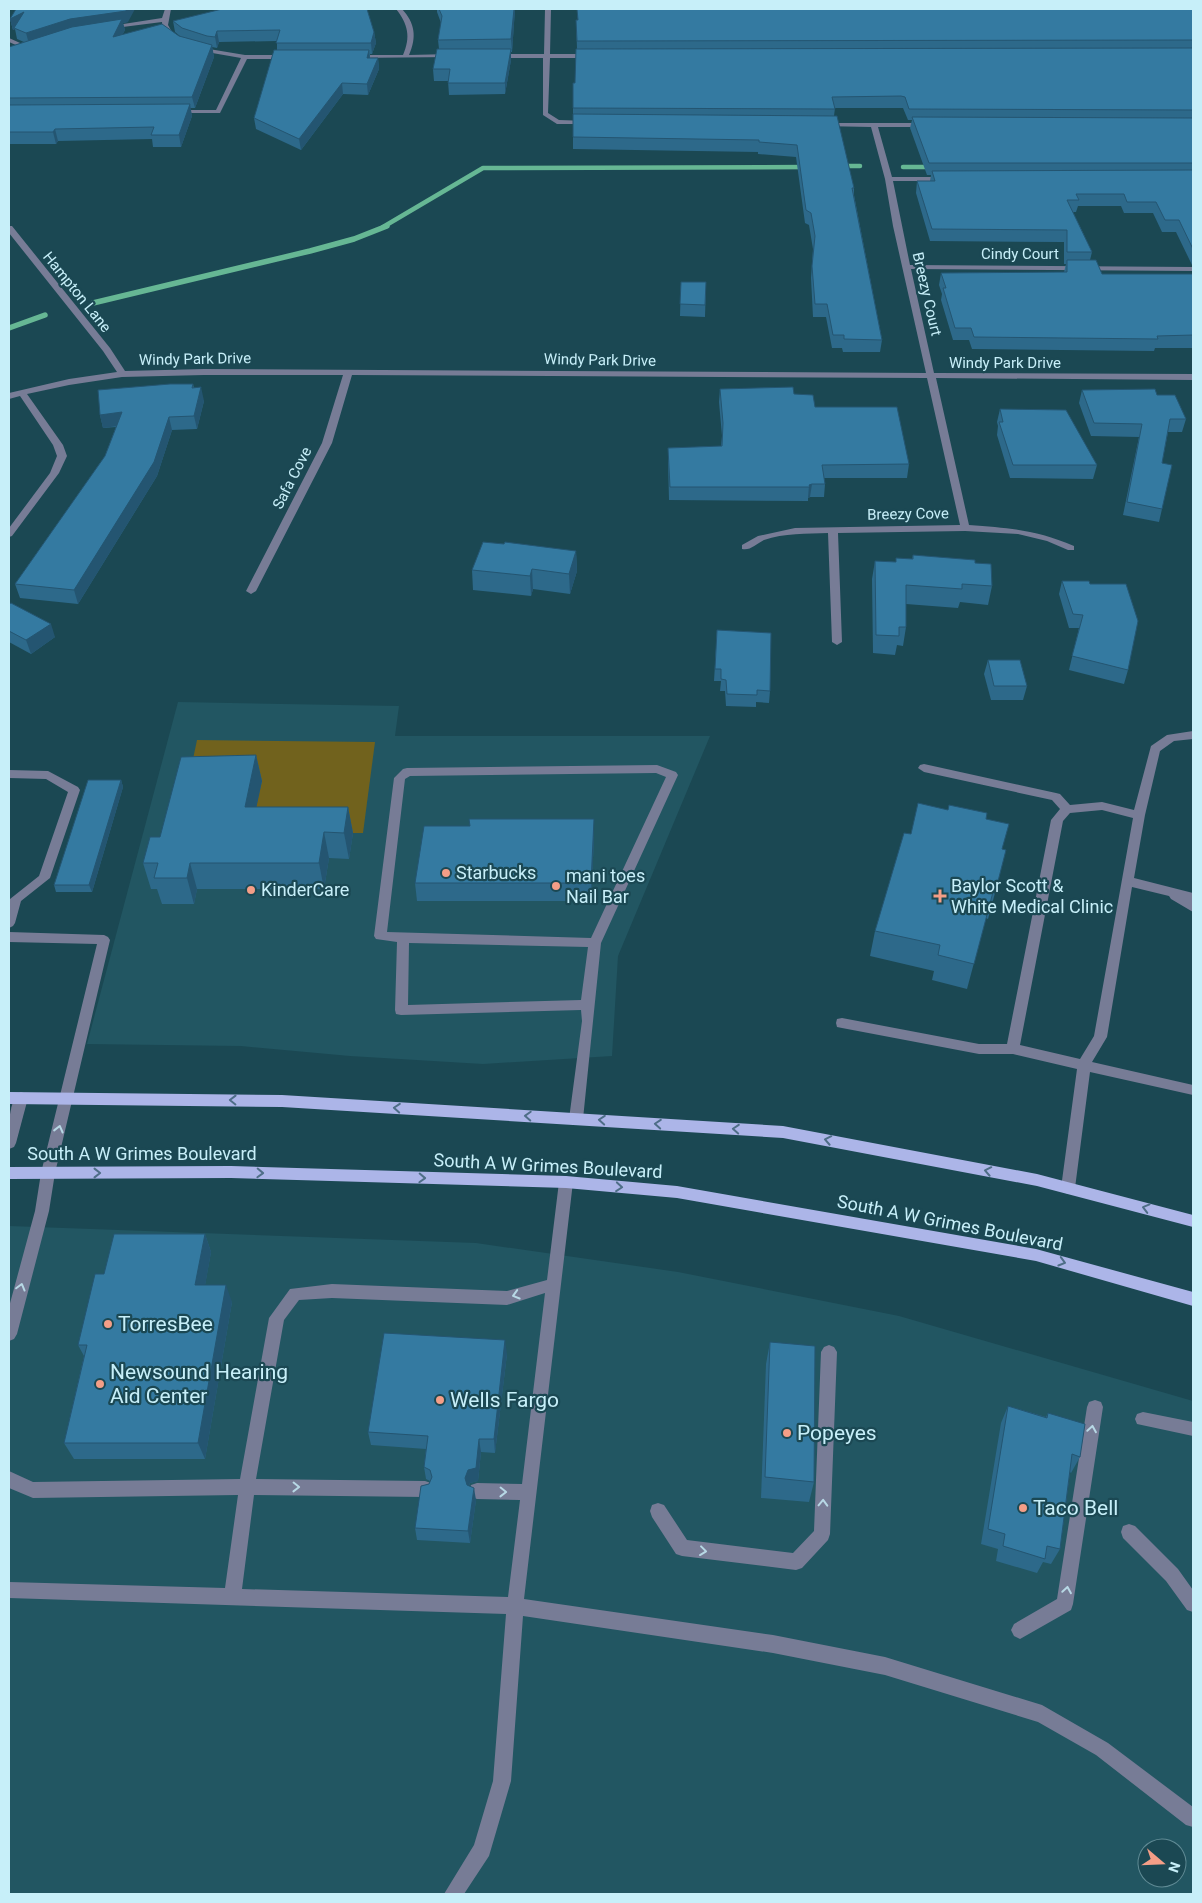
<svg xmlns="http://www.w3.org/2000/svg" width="1202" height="1903" font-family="Roboto,sans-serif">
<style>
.built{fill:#225662;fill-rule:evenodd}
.green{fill:#71621d}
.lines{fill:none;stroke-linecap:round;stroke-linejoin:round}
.stream-far1{stroke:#66b794;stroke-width:4.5}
.stream{stroke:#66b794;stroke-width:5.5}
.minor{fill:#777c96;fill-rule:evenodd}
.major{fill:#acb5e8;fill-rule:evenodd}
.wall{fill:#2d698a}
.shaded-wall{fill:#245571}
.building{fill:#347aa1;stroke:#245571}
.oneway{stroke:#4e6e87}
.oneway2{stroke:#b7d8e5}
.poi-dot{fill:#f49e87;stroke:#1b4853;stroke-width:2}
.labels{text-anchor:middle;stroke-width:4.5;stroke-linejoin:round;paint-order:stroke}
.far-street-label{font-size:15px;fill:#c7eff9;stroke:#1b4853}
.poi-label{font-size:18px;fill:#c7eff9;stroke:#1b4853;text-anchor:start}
.street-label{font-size:18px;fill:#c7eff9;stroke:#1b4853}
.near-poi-label{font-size:21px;fill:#c7eff9;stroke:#1b4853;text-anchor:start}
</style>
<rect width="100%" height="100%" fill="#1b4853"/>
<g class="built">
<path d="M178 702 399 706 395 736H710L618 956 612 1056 483 1064 350 1056 241 1046 87 1044Z"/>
<path d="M9 1226 476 1243 678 1272 899 1316 1193 1401V1894H9ZM1147 1848H1177V1878H1147Z"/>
</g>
<path class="green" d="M197 740 375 742 363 833H251L188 783Z"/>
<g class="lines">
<g class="stream-far1">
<path d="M839 166H860"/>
<path d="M903 167H935"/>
<path d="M383 227 483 168 809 167"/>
</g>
<g class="stream">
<path d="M93 303 310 251 354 239 387 226"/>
<path d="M9 328 45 315"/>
</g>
<g class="minor">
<path d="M165 9H171L168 25 176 39H172C166 34 162 30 162 22L107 29 104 27 162 18Z"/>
<path d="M396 9H402C415 23 417 37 409 55L451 54 453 55V57L351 58 350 57 353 55H403C411 37 408 24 396 9Z"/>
<path d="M545 9H551L550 54H593L596 56 593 58H550L548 113 559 120 588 121 590 122V124H557L543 115V58H496L493 56 496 54H544Z"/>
<path d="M9 38 29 47 30 48 25 49 9 42Z"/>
<path d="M197 47 245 55H288L291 57 288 59H247L220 113H172L171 112 174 110H216L241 58 195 50 194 49Z"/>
<path d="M823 123H928L931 125 928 127H878L892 177H946L950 179 946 181H893L910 265 1193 267V271L911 269 934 373 1193 374V380L936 378 969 525C1010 528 1036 530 1074 546V550H1068L1047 541 1018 534 965 531 838 533 842 642 837 645 832 642 828 533C807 534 784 533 764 540 756 544 750 551 742 549V545L758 536 795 528 960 525 927 378 352 375 332 443 256 591 251 594 246 591 322 443 343 375H204L122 377 69 385 27 394 63 445 67 456 59 473 12 536 9 537V528L50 473 57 456 53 445 20 396 9 399V393L69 379 117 372 103 351 9 233V226H12L110 348 125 371 204 369 926 373 893 226 885 179 871 127 821 126V124Z"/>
<path d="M1193 731V739L1174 741 1160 751 1145 815 1134 878 1193 893V912L1171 899 1169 896 1132 887 1107 1037 1092 1062 1193 1085V1095L1090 1072 1075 1188 1073 1192 1068 1194 1063 1192 1061 1188 1077 1069 1013 1054H979L842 1028 837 1027 836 1023 837 1019 842 1018 979 1044H1007L1051 820 1060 809 1052 800 924 772 918 768 920 765 924 764 1056 793 1060 794 1070 805 1102 802 1134 810 1151 746 1167 735ZM1102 810 1133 818 1094 1036 1080 1059 1020 1045 1063 821 1070 813Z"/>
<path d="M657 765 676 772 678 775 601 943 583 1119 581 1123 576 1125 571 1123 569 1119 582 1021 581 1010 401 1015 396 1014 395 1010 397 942 376 939 374 936 394 778 403 769 407 768ZM656 773 666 777 591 938 387 932 405 779 410 776ZM409 943 588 947 581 1000 408 1005Z"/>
<path d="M9 770 48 771 78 787 80 790 50 878 21 901 15 923 13 926 9 928 10 899 39 876 68 792 46 779 9 778Z"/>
<path d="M9 932 104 935 108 937 110 940 55 1173 49 1211 17 1334 14 1339 9 1341V1307L35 1211 41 1173 97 944 9 942Z"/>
<path d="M21 1092 26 1094 28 1098 16 1143 14 1147 9 1149C8 1131 8 1111 16 1094Z"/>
<path d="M566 1176 571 1178 573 1182 524 1599 773 1635 885 1657 1042 1705 1108 1743 1193 1807V1827L1186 1825 1096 1755 1038 1722 885 1675 773 1653 523 1616 511 1781 489 1856 464 1894H444L474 1845 493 1781 506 1614 9 1598V1582L225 1588 238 1495 33 1498 9 1488V1471L33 1482 240 1479 269 1318 290 1289 332 1284 507 1291 547 1280 559 1182 561 1178ZM545 1293 522 1484 477 1483 471 1485 469 1491 471 1497 477 1499 520 1500 508 1597 242 1589 254 1495 425 1497 431 1495 433 1489 431 1483 425 1481 256 1479 284 1320 299 1300 332 1298 507 1305Z"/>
<path d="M829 1345 834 1347 837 1352 830 1534 828 1540 802 1568 796 1570 682 1556 676 1554 652 1517 650 1511 652 1505 658 1503 664 1505 687 1540 793 1553 814 1531 821 1352 824 1347Z"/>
<path d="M1095 1400 1101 1402 1103 1407 1073 1604 1071 1610 1020 1639 1014 1636 1011 1630 1014 1624 1057 1599 1087 1407 1089 1402Z"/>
<path d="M1143 1412 1193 1422V1436L1137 1424 1135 1419 1137 1414Z"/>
<path d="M1129 1524 1135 1526 1178 1569 1193 1590V1612L1187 1610 1166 1581 1123 1538 1121 1532 1123 1526Z"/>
</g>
<g class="major">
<path d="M9 1092 282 1095 783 1126 1037 1174 1193 1215V1227L1037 1186 783 1138 282 1107 9 1104Z"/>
<path d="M231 1166 566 1176 677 1186 1036 1249 1193 1292V1306L1036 1261 677 1198 566 1188 231 1178 9 1179V1167Z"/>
</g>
</g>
<g class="wall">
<path d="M437 9H515L512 52H511V60L505 94 449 95 448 81H434L433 69 439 49 438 40 441 23 437 12Z"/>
<path d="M577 9H1193V265H1192L1176 232H1162L1153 213H1124L1121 206H1078L1076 212H1073L1092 252 1090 260 1102 274H1193V348H1155L1154 351 972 349 969 340H953L941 300 942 294 939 285 941 273 1064 272 1066 264H1064V242L930 241 916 193 917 181H930L931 175H927L910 128 912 120H908L903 108H835L834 116 854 188V195L882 340 880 352H843L842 348H832L826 317H813L811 278 813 249 809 225 805 223 796 157 758 154V152L573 149V83H575L577 49 576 20H578Z"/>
<path d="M10 19 128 22 123 23 125 30 122 35 181 37 175 32 173 21 374 32 376 43 372 54H370V58H378L379 69 368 95 343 94 301 150 256 129 254 118 277 50V41L219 42 217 48 212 47 214 57 195 108H190L192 116 181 147H153L152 139 58 141 56 144H9V47L24 42 17 39 15 29 13 30Z"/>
<path d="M681 282H706L705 317 680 316Z"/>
<path d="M193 384 194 388 204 401 197 429 172 430 157 476 78 604 20 598 15 584 105 456 116 427 103 428 100 415Z"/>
<path d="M720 389 794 394 909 464 907 478H824L825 484 824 497H810L808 498V501L669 500 668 461V448L721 446 722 436 719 402Z"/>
<path d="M1082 390 1157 395 1186 419 1182 432H1168L1162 463V509L1159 522 1123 515 1139 437 1091 436 1079 403Z"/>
<path d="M1000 409 1097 465 1093 479 1010 478 997 435 998 426 997 422Z"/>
<path d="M576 551 577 571 570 594 533 589 531 596 473 590 472 570Z"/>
<path d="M913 555 975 563 992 586 988 605 960 602 958 608 906 604V627L903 646 897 645 895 655 873 653 872 579 875 561 895 562 912 559Z"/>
<path d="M1062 581 1128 670 1124 684 1069 670 1079 628H1069L1059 594Z"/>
<path d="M9 604 55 637 31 654 9 642Z"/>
<path d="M717 630 770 691 769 703 756 702V707L726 706 725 691H720L721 681H714Z"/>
<path d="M988 660 1027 686 1023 700H991L984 674Z"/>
<path d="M256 755 262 781 256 807H348L353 833 349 859 329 858 324 889H197L194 904H162L157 889H151L143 863 160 837Z"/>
<path d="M121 780 123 787 92 892H56L54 885Z"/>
<path d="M986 819 1002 849 995 893 988 919 986 918 967 989 932 980 934 971 870 956 875 931 911 834Z"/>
<path d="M594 837 591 901H417L415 883Z"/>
<path d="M205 1234 211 1252 205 1285 232 1302 205 1459H74L64 1443 84 1356 78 1345 104 1274Z"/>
<path d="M770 1342 814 1482 809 1502 761 1498 766 1364Z"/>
<path d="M507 1354 495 1453 481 1452 478 1481 470 1483 469 1486 476 1500 470 1543 417 1540 415 1528 430 1481 426 1479 424 1467 426 1449 371 1445 368 1432Z"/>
<path d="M1008 1406 1046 1417 1048 1413 1080 1457 1071 1473 1070 1472 1060 1549 1051 1564 1043 1562 1037 1573 996 1561 998 1549 981 1544 1001 1423Z"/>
</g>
<g class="shaded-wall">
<path d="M127 9H135L128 22 123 23 125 30 116 48 29 44 26 33 70 19Z"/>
<path d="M514 9H515L512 52 511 39Z"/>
<path d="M24 12 14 28 15 29 13 30 10 19Z"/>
<path d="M217 31 219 42 217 48 215 37Z"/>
<path d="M374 32 376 43 372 54 371 43Z"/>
<path d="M212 45 214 57 195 108 192 97Z"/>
<path d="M511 49V60L505 94V83Z"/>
<path d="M369 50 370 60 367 58Z"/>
<path d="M378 58 379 69 368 95 367 84Z"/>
<path d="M342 83 343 94 301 150 299 139Z"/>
<path d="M190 104 192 116 181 147 179 135Z"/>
<path d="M55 129 58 141 56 144 53 132Z"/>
<path d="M201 387 204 401 197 429 194 416Z"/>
<path d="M122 412 125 425 103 428 100 415Z"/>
<path d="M169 417 172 430 157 476 78 604 74 590Z"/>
<path d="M812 484 810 497 808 498 809 485Z"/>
<path d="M576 551 577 571 570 594 569 574Z"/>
<path d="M532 569 533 589 531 596 530 576Z"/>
<path d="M51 624 55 637 31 654 26 640Z"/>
<path d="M256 755 262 781 251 833 245 807Z"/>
<path d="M121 780 123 787 92 892 89 885Z"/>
<path d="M348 807 353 833 349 859 344 833Z"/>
<path d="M594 819V837L591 901V883Z"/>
<path d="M324 832 329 858 324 889 319 863Z"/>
<path d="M190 863 197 889 194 904 187 878Z"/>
<path d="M205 1234 211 1252 202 1303 195 1285Z"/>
<path d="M226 1285 232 1302 205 1459 198 1443Z"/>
<path d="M505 1340 507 1354 495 1453 494 1439Z"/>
<path d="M479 1439 481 1452 478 1481 470 1483 467 1490 465 1478Z"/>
<path d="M474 1488 476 1500 470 1543 468 1531Z"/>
</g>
<g class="building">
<path d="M16 9H127L126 11 70 19 26 33 14 28 24 12 10 19Z"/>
<path d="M222 9H367L374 32 371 43H276L280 30 217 31 215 37 207 36 182 28 173 21Z"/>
<path d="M439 9H514L511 39 438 40 442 16Z"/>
<path d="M577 9H1193V40L577 41 576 20H578Z"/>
<path d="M122 19 113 37 162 24 179 36 212 45 192 97 9 98V47L72 27Z"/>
<path d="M1193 48V110L909 109 905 97 901 96 832 97 835 109 573 108V83H575L576 49Z"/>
<path d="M437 49H511L505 83H448L450 69H433Z"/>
<path d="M274 50H369L367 58H378L367 84 342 83 299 139 254 118Z"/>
<path d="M190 104 179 135H151L154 127 55 129 53 132H9V105Z"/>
<path d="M573 114 837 116 854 188H852L882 340 844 339V335H833L827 304H815L812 266 815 236 811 213 806 210 797 145 759 142V140L573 137Z"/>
<path d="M912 117 1193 118V163H929Z"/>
<path d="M1193 170V249L1179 220H1165L1156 202H1127L1124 194H1076L1079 200H1067L1092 252H1067V230L932 229 917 181H935L932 171Z"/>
<path d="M1067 260H1096L1102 274H1193V335L1157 336 1158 339 974 337 971 328H955L943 288H946L941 273 1067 272Z"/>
<path d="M681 282H706L705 305 680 304Z"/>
<path d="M170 384H193L192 388 201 387 194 416 169 417 154 462 74 590 15 584 105 456 122 412 100 415 98 390Z"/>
<path d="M793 387 794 394 813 395 815 407H897L909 464 822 465 825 484H812L809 485 810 487H670L668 448 722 446 723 423 720 389Z"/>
<path d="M1155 389 1157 395H1175L1186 419H1170L1162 463 1172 465 1162 509 1127 502 1142 424 1094 423 1082 390Z"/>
<path d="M1000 409 1066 410 1097 465H1013L999 422H1003Z"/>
<path d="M483 542 504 544 505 542 576 551 569 574 532 569 530 576 472 570Z"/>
<path d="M913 555 975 560V563L991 564 992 586 962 584V589L906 585V627H899V636L876 635 875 561 896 562V558L913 559Z"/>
<path d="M1062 581H1089L1090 584H1126L1138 621 1128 670 1072 656 1083 615 1073 614Z"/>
<path d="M11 603 51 624 26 640 9 631V604Z"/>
<path d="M717 630 771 633 770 691 757 690V695L727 694 726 680 721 679V669H715Z"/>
<path d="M988 660H1020L1027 686H994Z"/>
<path d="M256 755 245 807H348L344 833 324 832 319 863H190L187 878H154L158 863H143L150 837H160L181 757Z"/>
<path d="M88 780H121L89 885H54Z"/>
<path d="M918 803 948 810 949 805 987 813 986 819 1009 824 1002 849 1006 850 995 893 993 892 974 964 938 955 940 945 875 931 904 833 911 834Z"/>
<path d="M469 819H594L591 883H415L424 826H470Z"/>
<path d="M114 1234H205L195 1285H226L198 1443H64L87 1345H78L95 1274H104Z"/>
<path d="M384 1333 505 1340 494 1439H479L476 1468 468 1470 465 1478 467 1485 474 1488 468 1531 415 1528 421 1486 429 1484 432 1477 430 1470 424 1467 428 1436 368 1432Z"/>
<path d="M770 1342 815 1346 814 1482 765 1477Z"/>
<path d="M1008 1406 1047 1418 1048 1413 1085 1424 1080 1457 1072 1454 1060 1549 1047 1546 1045 1559 1003 1546 1005 1534 988 1529Z"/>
</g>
<defs><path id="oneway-chevron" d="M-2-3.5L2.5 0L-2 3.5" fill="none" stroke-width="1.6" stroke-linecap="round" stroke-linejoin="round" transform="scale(1.25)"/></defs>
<g class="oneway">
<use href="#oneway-chevron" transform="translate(233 1100) rotate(-179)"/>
<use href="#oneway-chevron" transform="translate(397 1108) rotate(-176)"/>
<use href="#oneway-chevron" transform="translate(528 1116) rotate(-177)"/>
<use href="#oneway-chevron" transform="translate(602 1120) rotate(-176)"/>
<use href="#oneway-chevron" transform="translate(658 1124) rotate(-176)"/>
<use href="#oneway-chevron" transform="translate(736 1129) rotate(-176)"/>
<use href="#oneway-chevron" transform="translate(828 1140) rotate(-169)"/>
<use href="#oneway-chevron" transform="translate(988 1171) rotate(-169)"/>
<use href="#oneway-chevron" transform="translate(97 1173)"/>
<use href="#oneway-chevron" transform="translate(260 1173) rotate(2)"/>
<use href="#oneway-chevron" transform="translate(422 1178) rotate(2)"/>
<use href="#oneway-chevron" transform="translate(619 1187) rotate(5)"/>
<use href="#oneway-chevron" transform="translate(1146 1208) rotate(-165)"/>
<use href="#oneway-chevron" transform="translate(1062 1262) rotate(16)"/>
</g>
<g class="oneway2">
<use href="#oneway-chevron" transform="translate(59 1129) rotate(-76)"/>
<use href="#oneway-chevron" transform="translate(21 1287) rotate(-75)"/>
<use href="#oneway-chevron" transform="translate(516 1295) rotate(164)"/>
<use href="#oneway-chevron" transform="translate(1092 1429) rotate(-81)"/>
<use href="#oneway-chevron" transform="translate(296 1487) rotate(1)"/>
<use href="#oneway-chevron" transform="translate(503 1492) rotate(1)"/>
<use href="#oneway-chevron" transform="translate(823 1503) rotate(-88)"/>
<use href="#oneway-chevron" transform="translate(703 1551) rotate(7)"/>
<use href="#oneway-chevron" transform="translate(1067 1590) rotate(-81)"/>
</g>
<g class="poi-dot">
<circle cx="446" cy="873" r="5"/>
<circle cx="556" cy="886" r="5"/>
<circle cx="251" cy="890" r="5"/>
<path d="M937.5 888.5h5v5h5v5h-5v5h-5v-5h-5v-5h5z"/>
<circle cx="108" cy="1324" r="5"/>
<circle cx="100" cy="1384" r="5"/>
<circle cx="440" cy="1400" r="5"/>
<circle cx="787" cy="1433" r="5"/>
<circle cx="1023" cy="1508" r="5"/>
</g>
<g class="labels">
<g class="far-street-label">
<text x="1020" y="259">Cindy Court</text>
<text transform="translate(77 292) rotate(51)" y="5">Hampton Lane</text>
<text transform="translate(927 294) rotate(77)" y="5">Breezy Court</text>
<text transform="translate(195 359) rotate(-1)" y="5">Windy Park Drive</text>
<text transform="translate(600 360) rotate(1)" y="5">Windy Park Drive</text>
<text x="1005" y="368">Windy Park Drive</text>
<text transform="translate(292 478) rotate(-63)" y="5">Safa Cove</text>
<text transform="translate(908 514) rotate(-1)" y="5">Breezy Cove</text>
</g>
<g class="poi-label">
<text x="456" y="879">Starbucks</text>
<text x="566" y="882">mani toes<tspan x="566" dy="21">Nail Bar</tspan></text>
<text x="951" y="892">Baylor Scott &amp;<tspan x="951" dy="21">White Medical Clinic</tspan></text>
<text x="261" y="896">KinderCare</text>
</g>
<g class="street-label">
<text x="142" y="1160">South A W Grimes Boulevard</text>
<text transform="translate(548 1166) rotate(3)" y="6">South A W Grimes Boulevard</text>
<text transform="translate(950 1223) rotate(11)" y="6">South A W Grimes Boulevard</text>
</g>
<g class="near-poi-label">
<text x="118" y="1331">TorresBee</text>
<text x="110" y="1379">Newsound Hearing<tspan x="110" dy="24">Aid Center</tspan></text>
<text x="450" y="1407">Wells Fargo</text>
<text x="797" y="1440">Popeyes</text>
<text x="1033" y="1515">Taco Bell</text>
</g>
</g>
<rect width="1202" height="1903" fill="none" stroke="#c7eff9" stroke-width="20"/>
<g transform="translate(1162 1863) rotate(109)"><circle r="24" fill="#1b4853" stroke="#608b95"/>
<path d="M0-4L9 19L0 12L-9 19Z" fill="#f49e87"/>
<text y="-8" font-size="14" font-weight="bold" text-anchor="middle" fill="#c7eff9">N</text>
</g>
</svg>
